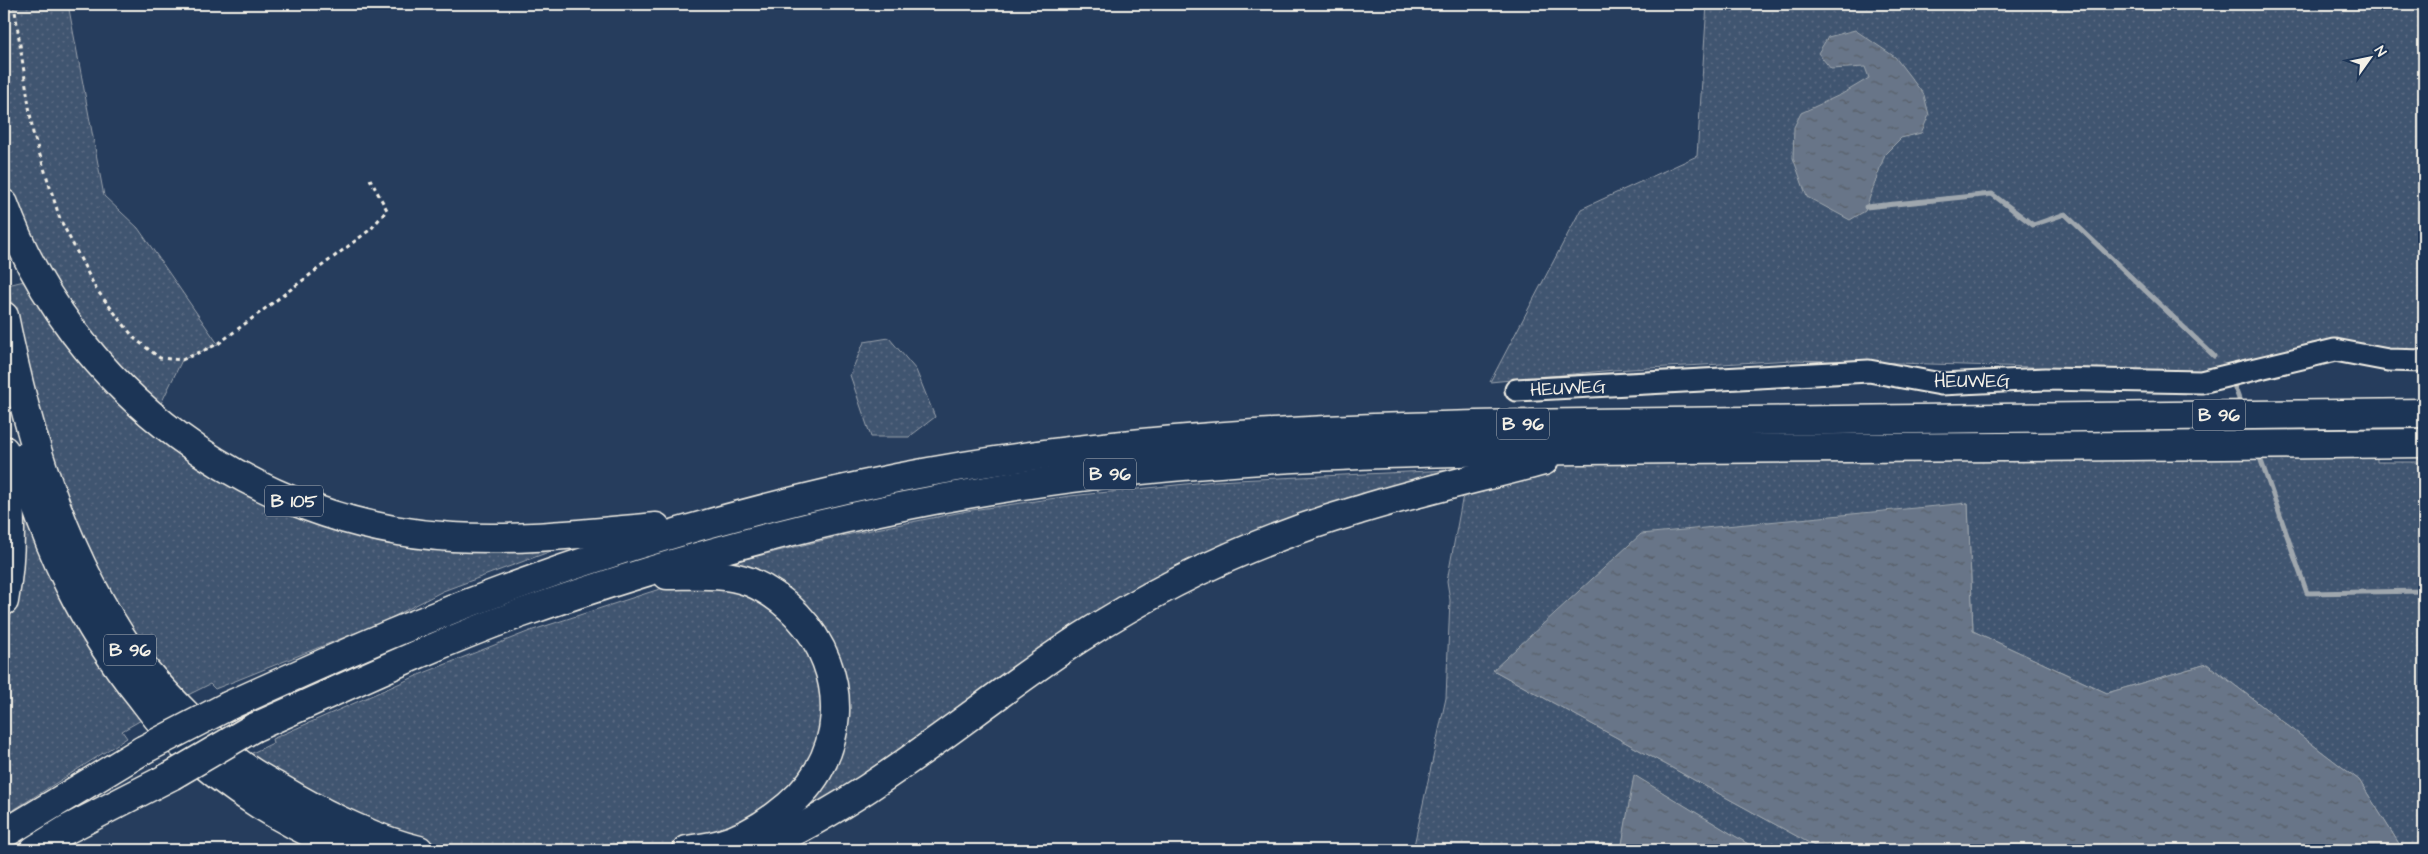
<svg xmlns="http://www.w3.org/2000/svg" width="2428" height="854" font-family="'Architects Daughter',sans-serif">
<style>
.grass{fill:url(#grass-dots);stroke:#9aa2ac}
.water{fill:url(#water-ripples);stroke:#9fa7ae}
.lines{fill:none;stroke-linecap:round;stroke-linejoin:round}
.stream{stroke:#9fa7ae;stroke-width:5}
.minor-casing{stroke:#f4f1e8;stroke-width:25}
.trunk-casing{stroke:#f4f1e8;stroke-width:31}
.path{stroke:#f4f1e8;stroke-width:3;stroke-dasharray:4 4;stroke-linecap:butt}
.minor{stroke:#1d3557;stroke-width:21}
.trunk{stroke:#1d3557;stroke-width:28}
.trunk-bridge-casing{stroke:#f4f1e8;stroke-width:31;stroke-linecap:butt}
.trunk-bridge{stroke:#1d3557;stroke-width:28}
.labels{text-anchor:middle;stroke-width:4;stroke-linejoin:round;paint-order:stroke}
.shield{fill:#1d3557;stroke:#b4b9bc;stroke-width:1}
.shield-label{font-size:18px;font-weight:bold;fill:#f4f1e8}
.street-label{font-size:19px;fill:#f4f1e8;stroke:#1d3557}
</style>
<defs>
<pattern id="grass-dots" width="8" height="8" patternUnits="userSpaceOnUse" patternTransform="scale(1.25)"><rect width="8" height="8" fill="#40546f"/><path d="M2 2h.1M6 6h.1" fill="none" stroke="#5c6d84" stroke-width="1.8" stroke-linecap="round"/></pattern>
<pattern id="water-ripples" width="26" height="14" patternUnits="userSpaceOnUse" patternTransform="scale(1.25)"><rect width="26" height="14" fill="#677588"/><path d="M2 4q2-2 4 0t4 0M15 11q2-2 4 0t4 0" fill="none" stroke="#585e67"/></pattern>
</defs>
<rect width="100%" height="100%" fill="#263d5d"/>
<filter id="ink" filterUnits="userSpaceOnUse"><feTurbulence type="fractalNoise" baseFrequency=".02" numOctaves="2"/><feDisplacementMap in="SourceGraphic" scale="10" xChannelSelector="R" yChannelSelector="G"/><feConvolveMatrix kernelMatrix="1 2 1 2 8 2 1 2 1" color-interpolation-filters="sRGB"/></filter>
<g filter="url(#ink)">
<g class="grass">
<path d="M4 4H68L104 196 138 228 218 344 182 360 154 418 124 391 4 204Z"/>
<path d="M1707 4H2424V352L2354 346 2204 372 1793 360 1614 370 1490 382 1581 209 1697 156Z"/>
<path d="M32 279 74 344 290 506 584 539 443 591 385 621 215 689 210 684 182 698 147 657 106 592 56 479 19 345 8 285Z"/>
<path d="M889 338 916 370 935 417 909 437H871L850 375 864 342Z"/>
<path d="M2377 444V462H2424V850H2403L2359 780 2207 664 2107 693 1973 631 1968 503 1493 670 1822 850H1758L1635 776 1621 850H1413L1446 698 1450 600 1447 581 1463 495 1589 449Z"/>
<path d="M1493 468 1268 533 825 806 756 836 805 803 839 667 728 563 841 536 972 510 1070 496 1215 481Z"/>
<path d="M17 488 150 715 122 731 127 738 4 816V651L13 606Z"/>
<path d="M723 582 790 613 829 687 815 763 774 809 713 837 666 850 443 849 372 827 248 755 273 743 272 739 421 674 530 631 672 585Z"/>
</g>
<g class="water">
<path d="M1926 4H1977L1969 11Z"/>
<path d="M1855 30 1895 57 1924 95 1929 115 1921 133 1901 138 1885 154 1865 211 1850 220 1807 197 1793 158 1794 127 1801 113 1842 94 1869 78 1865 67 1831 69 1818 53 1828 37Z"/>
<path d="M1968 503 1973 631 2107 693 2207 664 2359 780 2403 850H1822L1493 670 1641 534Z"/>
<path d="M1634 775 1758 850H1621Z"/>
</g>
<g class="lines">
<g class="stream">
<path d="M1866 207 1992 194 2033 225 2065 214 2214 356"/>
<path d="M2235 388 2242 407"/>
<path d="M2258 452 2307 593 2424 591"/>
</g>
<defs>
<path id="minor" d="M1516 390 1869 371 1941 384 2045 379 2201 382 2335 350 2388 360 2424 361"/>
<g id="trunk">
<path d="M4 204C72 391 253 526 453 537 521 541 588 533 656 527"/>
<path d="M4 316C27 433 62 550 130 650 146 673 167 695 187 715 206 734 227 756 249 770 264 780 280 788 295 797 330 817 380 841 419 850"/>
<path d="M4 450C11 500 13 552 4 601"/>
<path d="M20 458C48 549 81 623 141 697 154 714 167 732 183 746 230 791 287 823 345 850"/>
<path d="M667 575C694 575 725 572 750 582 822 613 859 700 818 771 800 802 756 835 720 844 709 847 698 848 687 850"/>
<path d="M228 706C286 680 344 653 403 629 562 564 729 512 897 478 1152 428 1412 425 1670 422 1922 418 2173 415 2424 413"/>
<path d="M253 728C341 689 428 647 519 614 672 560 831 516 991 490 1218 452 1450 451 1679 449 1927 447 2176 447 2424 443"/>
<path d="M4 834 143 750"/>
<path d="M34 850 66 830 171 776"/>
<path d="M755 850C875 798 971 709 1080 638 1165 583 1261 538 1359 510 1420 491 1483 477 1544 461"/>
</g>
</defs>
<use href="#minor" class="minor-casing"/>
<use href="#trunk" class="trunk-casing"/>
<path class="path" d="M14 4 33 133 60 219 96 289 135 339 160 358 182 360 218 344 371 229 387 210 370 179"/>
<use href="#minor" class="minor"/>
<use href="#trunk" class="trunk"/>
<defs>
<g id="trunk-bridge">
<path d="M143 750 228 706"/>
<path d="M171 776 253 728"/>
</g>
</defs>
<use href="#trunk-bridge" class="trunk-bridge-casing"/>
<use href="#trunk-bridge" class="trunk-bridge"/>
</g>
</g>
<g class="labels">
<g class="shield">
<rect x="2193" y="399.5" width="52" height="31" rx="4"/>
<rect x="1497" y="408.5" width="52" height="31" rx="4"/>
<rect x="1084" y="458.5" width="52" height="31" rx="4"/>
<rect x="265" y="485.5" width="58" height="31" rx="4"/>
<rect x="104" y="634.5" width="52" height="31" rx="4"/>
</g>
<g class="shield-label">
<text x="2219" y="421">B 96</text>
<text x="1523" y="430">B 96</text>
<text x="1110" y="480">B 96</text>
<text x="294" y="507">B 105</text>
<text x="130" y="656">B 96</text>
</g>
<g class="street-label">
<text x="1972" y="387">HEUWEG</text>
<text transform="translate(1568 387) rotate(-3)" y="7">HEUWEG</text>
</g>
</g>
<rect width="2428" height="854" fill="none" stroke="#1d3557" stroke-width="20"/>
<rect x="10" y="10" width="2408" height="834" fill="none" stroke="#f4f1e8" stroke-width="2" filter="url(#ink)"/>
<g transform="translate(2370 58) rotate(57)" stroke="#1d3557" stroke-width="4" paint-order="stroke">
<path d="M0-4L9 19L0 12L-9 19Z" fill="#f4f1e8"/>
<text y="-8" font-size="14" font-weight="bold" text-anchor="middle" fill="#f4f1e8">N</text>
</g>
</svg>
